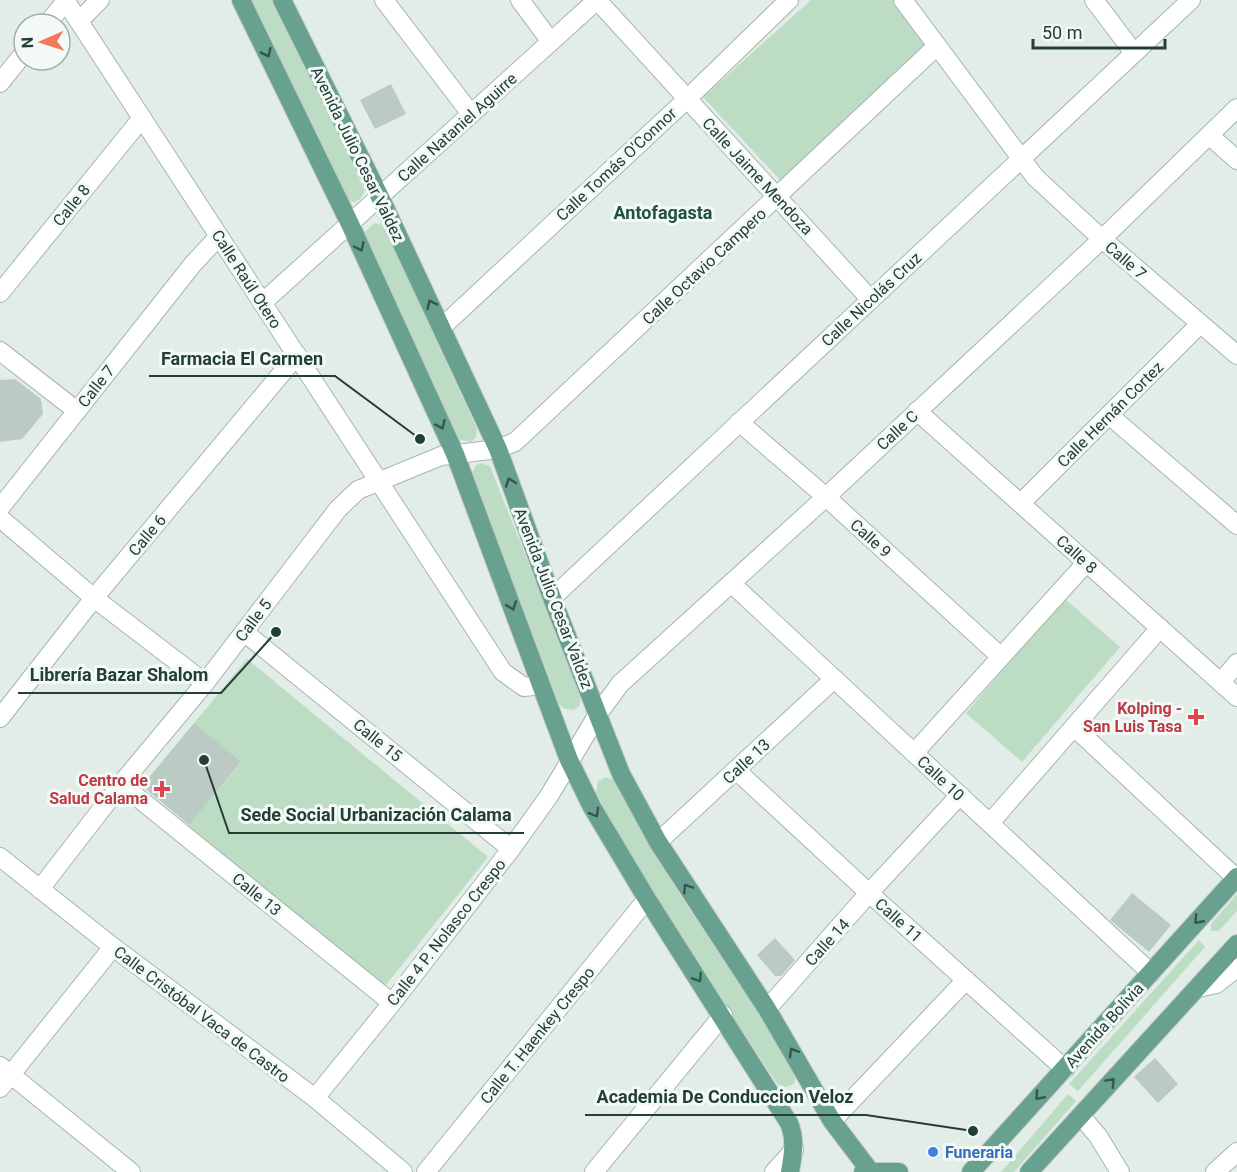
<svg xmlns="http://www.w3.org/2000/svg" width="1237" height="1172" font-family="Roboto,sans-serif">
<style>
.green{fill:#bcddc3}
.building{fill:#bbcac3}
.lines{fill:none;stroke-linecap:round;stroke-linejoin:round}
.minor-casing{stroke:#a6b5af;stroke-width:20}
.major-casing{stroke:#c1c9c6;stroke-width:20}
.minor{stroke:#fff;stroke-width:18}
.major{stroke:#68a18f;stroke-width:18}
.oneway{stroke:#34574c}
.health-dot{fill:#e0444e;stroke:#f3f9f6;stroke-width:2}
.shop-dot{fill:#3f7fe0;stroke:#f3f9f6;stroke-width:2}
.labels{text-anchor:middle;stroke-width:6;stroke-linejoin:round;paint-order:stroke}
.street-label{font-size:16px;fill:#233e35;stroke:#f3f9f6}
.health-label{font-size:16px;font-weight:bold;fill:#be3a42;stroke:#f3f9f6;text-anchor:end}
.shop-label{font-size:16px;font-weight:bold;fill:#366cbe;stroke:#f3f9f6;text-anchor:start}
.neighbourhood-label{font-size:18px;font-weight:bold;fill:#1f5041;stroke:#f3f9f6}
.leader{fill:none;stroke:#233e35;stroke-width:2}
.callout-dot{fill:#233e35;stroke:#f3f9f6;stroke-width:2}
.callout-label{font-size:18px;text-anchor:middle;font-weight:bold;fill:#233e35;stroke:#f3f9f6;stroke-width:6;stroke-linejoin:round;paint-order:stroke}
</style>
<rect width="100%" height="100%" fill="#e3ede8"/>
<g class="green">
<path d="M250 0H274L365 191 360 199 354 202 346 200Z"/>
<path d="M811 0H896L930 43 780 180 703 97Z"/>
<path d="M374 223 383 225 477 429 476 437 471 442 458 439 363 234Z"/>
<path d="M480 463 490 466 580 693V705L574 710 565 709 559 704 472 473 475 466Z"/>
<path d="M1064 598 1120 647 1022 762 966 713Z"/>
<path d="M247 659 488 857 382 990 185 829 241 763 194 723Z"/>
<path d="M606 777 613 780 677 890 794 1067 796 1076 794 1084 786 1087 778 1085 657 903 596 793 598 781Z"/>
<path d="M1237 894V911L1219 931H1211V924Z"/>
<path d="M1199 940 1205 947 1078 1091 1069 1084Z"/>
<path d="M1068 1094 1076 1101 1014 1172H1001Z"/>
</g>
<g class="building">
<path d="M391 84 406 114 375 129 360 100Z"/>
<path d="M15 379 41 399 43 414 22 439 0 442V380Z"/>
<path d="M194 723 241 762 189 825 142 786Z"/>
<path d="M1132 893 1171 925 1149 952 1110 920Z"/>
<path d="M775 938 795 960 781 976H775L757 955Z"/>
<path d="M1155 1058 1178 1084 1158 1103 1134 1077Z"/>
</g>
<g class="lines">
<defs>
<g id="minor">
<path d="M65 0 503 672 524 687 541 685"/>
<path d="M384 0 471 114"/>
<path d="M520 0 551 42"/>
<path d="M597 0 871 300"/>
<path d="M903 0 1035 177 1102 239 1237 355"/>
<path d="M1094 0 1134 53"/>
<path d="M79 21 100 0"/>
<path d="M47 24 66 1"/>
<path d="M0 83 24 53"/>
<path d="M1209 135 1237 160"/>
<path d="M0 293 142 118"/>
<path d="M262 303 597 0"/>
<path d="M442 327 687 99 789 0"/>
<path d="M0 351 77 411"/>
<path d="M917 411 1237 697"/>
<path d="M1109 415 1237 525"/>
<path d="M739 422 826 497 1000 656"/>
<path d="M1021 503 1200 324"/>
<path d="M0 508 193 264 219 236"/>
<path d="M0 518 94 598 205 683"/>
<path d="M732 584 1151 973"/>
<path d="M552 598 1191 0"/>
<path d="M244 632 511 849"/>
<path d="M1221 682 1237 663"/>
<path d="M0 718 94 598 297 355"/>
<path d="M1074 727 1236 878"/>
<path d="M914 753 1086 563"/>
<path d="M736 770 869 893 1065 1069"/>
<path d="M121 784 392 1003"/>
<path d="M990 823 1160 628"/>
<path d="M658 842 834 679"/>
<path d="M0 857 113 947 315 1098 403 1172"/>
<path d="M40 889 121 784 205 683 338 509 358 490 441 456 498 449 515 442 937 46"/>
<path d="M1198 988 1216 984 1237 968"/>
<path d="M767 1009 869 893 960 795"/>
<path d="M0 1066 131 1172"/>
<path d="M0 1088 113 947"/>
<path d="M315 1098 392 1003 511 849 549 796 598 714 620 684 826 497 1102 239 1237 108"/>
<path d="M1081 1116 1098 1136 1120 1172"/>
<path d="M832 1121 966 980"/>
<path d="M426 1172 647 899"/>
<path d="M594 1172 723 1015"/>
<path d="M774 1172 794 1150"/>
<path d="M1215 1172 1237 1152"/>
</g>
<g id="major">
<path d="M241 0 350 224 455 454 569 760 592 807 647 899 789 1123C796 1139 793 1155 790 1172"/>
<path d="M282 0 380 197 498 449 552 598 621 774 658 842 767 1009 832 1121 870 1171"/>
<path d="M863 1172H899"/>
<path d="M971 1172 1237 877"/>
<path d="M1029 1172 1237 944"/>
</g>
</defs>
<use href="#minor" class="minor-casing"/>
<use href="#major" class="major-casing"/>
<use href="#minor" class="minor"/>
<use href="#major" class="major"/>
</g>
<defs><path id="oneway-chevron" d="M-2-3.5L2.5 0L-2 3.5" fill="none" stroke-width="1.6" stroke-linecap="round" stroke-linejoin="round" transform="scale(1.5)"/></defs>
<g class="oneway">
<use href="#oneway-chevron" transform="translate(267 53) rotate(64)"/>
<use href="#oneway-chevron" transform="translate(360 247) rotate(65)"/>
<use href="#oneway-chevron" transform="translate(431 304) rotate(-116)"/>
<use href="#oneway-chevron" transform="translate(441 425) rotate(65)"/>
<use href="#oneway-chevron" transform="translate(510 482) rotate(-110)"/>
<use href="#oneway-chevron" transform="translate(512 606) rotate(70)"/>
<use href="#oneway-chevron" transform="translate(595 813) rotate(60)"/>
<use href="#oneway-chevron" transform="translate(687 888) rotate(-123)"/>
<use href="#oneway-chevron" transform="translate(1198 920) rotate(132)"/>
<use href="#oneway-chevron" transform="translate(698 978) rotate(57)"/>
<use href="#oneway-chevron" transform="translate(793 1052) rotate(-121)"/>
<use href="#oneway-chevron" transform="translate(1111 1082) rotate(-47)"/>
<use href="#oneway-chevron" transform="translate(1039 1096) rotate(132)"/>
</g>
<g class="health-dot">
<path d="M1193 708h6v6h6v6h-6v6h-6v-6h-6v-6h6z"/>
<path d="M159 780h6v6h6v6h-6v6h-6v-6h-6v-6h6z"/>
</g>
<circle class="shop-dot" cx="933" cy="1152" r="6"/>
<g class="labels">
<g class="street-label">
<text transform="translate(457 127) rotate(-42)" y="6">Calle Nataniel Aguirre</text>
<text transform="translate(358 154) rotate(64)" y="6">Avenida Julio Cesar Valdez</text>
<text transform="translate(616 164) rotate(-43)" y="6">Calle Tomás O'Connor</text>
<text transform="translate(758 176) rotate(47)" y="6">Calle Jaime Mendoza</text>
<text transform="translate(71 205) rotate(-51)" y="6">Calle 8</text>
<text transform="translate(1126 260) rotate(41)" y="6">Calle 7</text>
<text transform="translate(704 266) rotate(-43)" y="6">Calle Octavio Campero</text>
<text transform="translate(247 279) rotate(57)" y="6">Calle Raúl Otero</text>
<text transform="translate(871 299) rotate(-43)" y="6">Calle Nicolás Cruz</text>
<text transform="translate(96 386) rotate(-52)" y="6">Calle 7</text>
<text transform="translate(1110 414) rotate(-45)" y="6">Calle Hernán Cortez</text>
<text transform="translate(897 430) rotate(-43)" y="6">Calle C</text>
<text transform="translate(147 535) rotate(-50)" y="6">Calle 6</text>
<text transform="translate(871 538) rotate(42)" y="6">Calle 9</text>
<text transform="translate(1077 554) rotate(42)" y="6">Calle 8</text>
<text transform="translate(554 598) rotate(69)" y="6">Avenida Julio Cesar Valdez</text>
<text transform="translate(253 620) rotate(-53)" y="6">Calle 5</text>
<text transform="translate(378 740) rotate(39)" y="6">Calle 15</text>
<text transform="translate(746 761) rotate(-43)" y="6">Calle 13</text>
<text transform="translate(941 778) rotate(43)" y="6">Calle 10</text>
<text transform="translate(257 894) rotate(39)" y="6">Calle 13</text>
<text transform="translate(899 920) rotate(42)" y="6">Calle 11</text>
<text transform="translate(446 932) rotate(-52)" y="6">Calle 4 P. Nolasco Crespo</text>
<text transform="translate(827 942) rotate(-48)" y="6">Calle 14</text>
<text transform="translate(202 1014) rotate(37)" y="6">Calle Cristóbal Vaca de Castro</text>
<text transform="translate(1104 1025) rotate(-48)" y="6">Avenida Bolivia</text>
<text transform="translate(537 1035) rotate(-51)" y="6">Calle T. Haenkey Crespo</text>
</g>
<g class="health-label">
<text x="1182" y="714">Kolping -<tspan x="1182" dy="18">San Luis Tasa</tspan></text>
<text x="148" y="786">Centro de<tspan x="148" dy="18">Salud Calama</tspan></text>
</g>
<g class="shop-label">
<text x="945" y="1158">Funeraria</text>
</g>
<g class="neighbourhood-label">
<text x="663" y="219">Antofagasta</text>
</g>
</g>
<path class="leader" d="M420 439L335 376H149M276 632L221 693H18M204 760L229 833H524M973 1131L866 1115H585"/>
<g class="callout-dot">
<circle cx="420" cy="439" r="6"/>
<circle cx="276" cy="632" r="6"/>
<circle cx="204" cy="760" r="6"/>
<circle cx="973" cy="1131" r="6"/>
</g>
<g class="callout-label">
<text x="242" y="365">Farmacia El Carmen</text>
<text x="119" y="681">Librería Bazar Shalom</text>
<text x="376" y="821">Sede Social Urbanización Calama</text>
<text x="725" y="1103">Academia De Conduccion Veloz</text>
</g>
<g transform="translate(42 42) rotate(267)"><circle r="28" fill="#f3f9f6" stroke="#a0aea9" stroke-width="1.5"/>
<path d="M0-4.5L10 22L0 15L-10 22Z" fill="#f0795e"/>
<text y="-9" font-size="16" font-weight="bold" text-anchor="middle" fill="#233e35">N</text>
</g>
<path d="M1033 39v9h132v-9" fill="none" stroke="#233e35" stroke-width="3"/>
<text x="1042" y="39" font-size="18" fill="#233e35" stroke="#f3f9f6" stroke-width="4.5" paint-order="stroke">50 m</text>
</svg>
